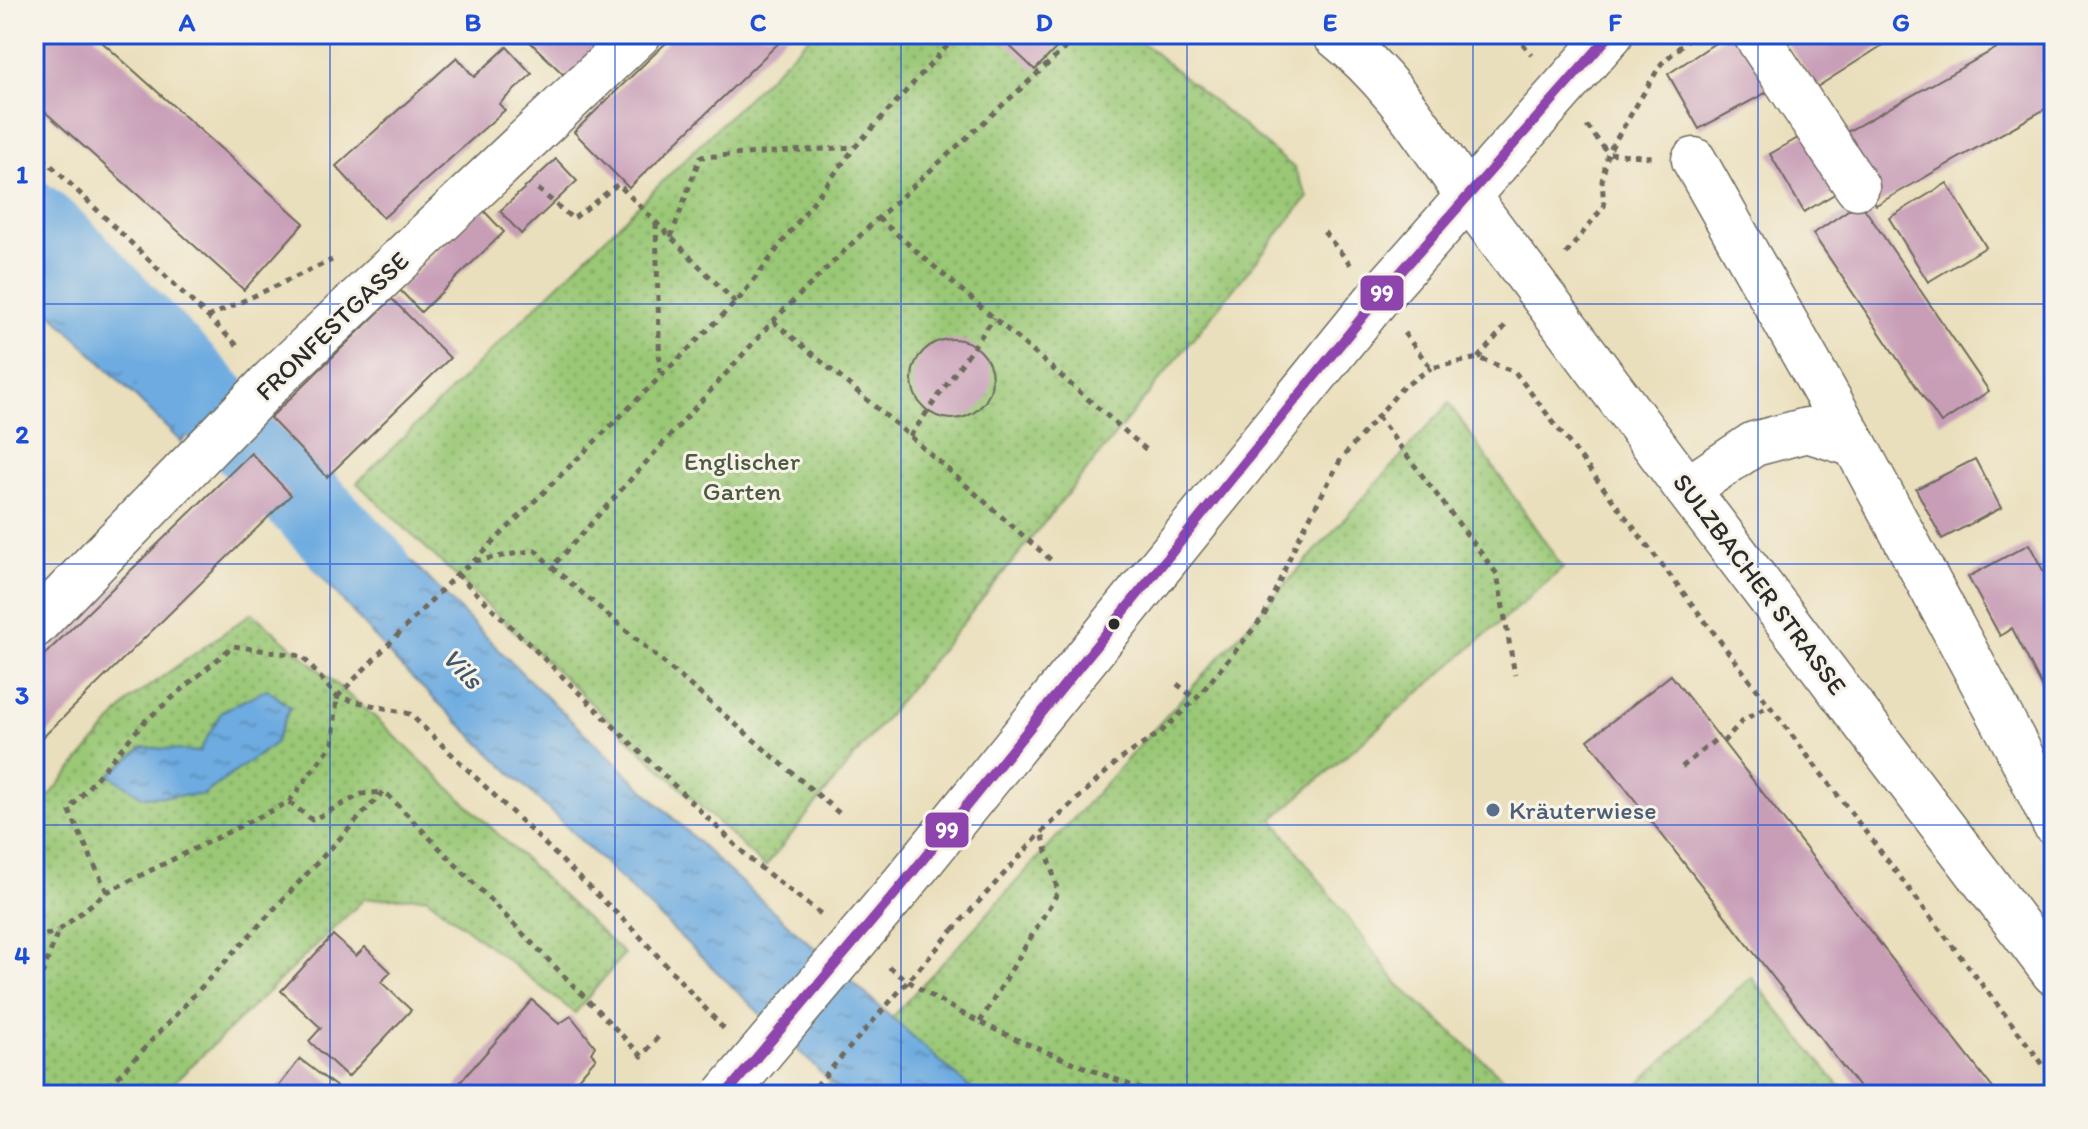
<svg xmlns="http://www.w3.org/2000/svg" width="2088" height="1129" font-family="Itim,sans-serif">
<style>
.park{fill:url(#park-dots);stroke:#627a50;stroke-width:2}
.water{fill:url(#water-ripples);stroke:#4c6b86;stroke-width:2}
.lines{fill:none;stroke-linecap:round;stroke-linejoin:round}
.river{stroke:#6dabe0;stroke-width:80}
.building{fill:#c89eb7}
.street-casing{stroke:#6e6a5e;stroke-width:47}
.secondary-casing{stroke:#6e6a5e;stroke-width:47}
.path{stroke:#6e6a5e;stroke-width:5;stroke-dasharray:6 6;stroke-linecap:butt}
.street{stroke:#fff;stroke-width:44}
.secondary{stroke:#fff;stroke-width:44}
.secondary-bridge-casing{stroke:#6e6a5e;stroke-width:47;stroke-linecap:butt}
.path-bridge{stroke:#6e6a5e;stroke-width:5;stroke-dasharray:6 6;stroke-linecap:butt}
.secondary-bridge{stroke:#fff;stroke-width:44}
.bus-1-casing{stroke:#f7f3e8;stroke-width:16}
.bus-1{stroke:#8e44ad;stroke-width:10}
.grid{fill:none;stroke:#1d4ed8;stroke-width:2;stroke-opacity:0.55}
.bus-dot{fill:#2b2b2b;stroke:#f7f3e8;stroke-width:3}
.service-dot{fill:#5c6f8a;stroke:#f7f3e8;stroke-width:3}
.labels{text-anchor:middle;stroke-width:6;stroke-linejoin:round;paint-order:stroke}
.street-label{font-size:26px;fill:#2b2b2b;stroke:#f7f3e8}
.park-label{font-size:26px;fill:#4c5a42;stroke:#f7f3e8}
.service-label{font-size:26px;fill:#4e5e75;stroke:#f7f3e8;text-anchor:start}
.water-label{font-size:28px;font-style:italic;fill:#42586a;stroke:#f7f3e8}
.line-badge{stroke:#f7f3e8;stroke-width:3}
.badge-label{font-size:22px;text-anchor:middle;font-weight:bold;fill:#fff}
.neatline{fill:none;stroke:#1d4ed8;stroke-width:3}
.grid-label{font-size:26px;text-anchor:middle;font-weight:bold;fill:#1d4ed8}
</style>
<defs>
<pattern id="park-dots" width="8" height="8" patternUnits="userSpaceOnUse" patternTransform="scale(2)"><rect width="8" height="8" fill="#9ac876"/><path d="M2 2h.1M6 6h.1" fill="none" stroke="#7ea361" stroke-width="1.8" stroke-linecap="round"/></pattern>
<pattern id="water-ripples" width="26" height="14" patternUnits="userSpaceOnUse" patternTransform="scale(2)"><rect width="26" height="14" fill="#6dabe0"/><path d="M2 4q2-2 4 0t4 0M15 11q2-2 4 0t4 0" fill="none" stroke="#5a8bb6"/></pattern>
</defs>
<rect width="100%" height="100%" fill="#f7f3e8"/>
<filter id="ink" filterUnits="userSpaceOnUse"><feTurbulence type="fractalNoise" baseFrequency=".0125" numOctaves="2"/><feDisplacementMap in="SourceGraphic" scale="16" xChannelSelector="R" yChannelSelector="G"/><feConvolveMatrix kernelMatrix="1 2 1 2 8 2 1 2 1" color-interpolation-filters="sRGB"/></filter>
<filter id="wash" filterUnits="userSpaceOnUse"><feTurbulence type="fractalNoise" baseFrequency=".006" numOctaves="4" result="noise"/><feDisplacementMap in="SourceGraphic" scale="32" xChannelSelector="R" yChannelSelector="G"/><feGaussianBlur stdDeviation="1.8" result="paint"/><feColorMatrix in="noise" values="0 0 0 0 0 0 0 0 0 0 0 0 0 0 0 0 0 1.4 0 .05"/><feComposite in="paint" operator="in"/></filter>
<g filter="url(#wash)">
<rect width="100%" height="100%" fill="#eadfbc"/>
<g class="park">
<path d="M812 34H1132L1294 168 1308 197 765 867 357 483Z"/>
<path d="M1449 403 1563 568 1273 819 1398 984 1522 1095H818L951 954Z"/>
<path d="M252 613 377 719 624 954 575 1013 426 897 364 899 161 1095H34V814L131 699Z"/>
<path d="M1751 977 1847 1095H1627Z"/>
</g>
<g class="water">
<path d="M34 172 239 382 181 442 34 296Z"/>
<path d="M320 469 524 675 722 865 978 1095H846L834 1085 398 664 270 517Z"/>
<path d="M267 689 290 707 275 743 203 795 144 797 109 775 143 747 199 752 222 711Z"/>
</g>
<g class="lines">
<path class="river" d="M34 223 63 249 372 571"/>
</g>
<g id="blocks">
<g class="building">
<path d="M34 34H93L304 223 244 290 34 102Z"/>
<path d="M522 34H617L570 81Z"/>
<path d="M675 34H788L629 188 574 132Z"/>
<path d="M997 34H1070L1035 70Z"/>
<path d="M1729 34H1748L1773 89 1699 129 1668 74Z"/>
<path d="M1781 34H1900L1817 87Z"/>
<path d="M2008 34H2054V104L1876 205 1838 137 2011 40Z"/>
<path d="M507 47 532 74 499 104 505 110 383 218 336 166 457 57 474 77Z"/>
<path d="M1805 134 1838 192 1804 212 1770 154Z"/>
<path d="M556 159 577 181 521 234 500 211Z"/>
<path d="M1947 183 1986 247 1928 282 1889 218Z"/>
<path d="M1860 202 1989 391 1941 423 1813 234Z"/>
<path d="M482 209 504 232 421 312 399 289Z"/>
<path d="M392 299 450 358 327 477 270 418Z"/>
<circle cx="952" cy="379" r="40"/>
<path d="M251 453 291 495 34 746V665Z"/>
<path d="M1975 459 2001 508 1942 539 1916 489Z"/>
<path d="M2029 544 2054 591V710L2012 628 2000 636 1968 577Z"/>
<path d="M1671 675 1723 742 1998 1095H1865L1588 740Z"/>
<path d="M333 935 356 956 365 947 391 972 381 982 411 1010 348 1077 309 1041 321 1028 281 991Z"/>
<path d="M532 1000 559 1024 571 1016 595 1046 591 1053 596 1058 564 1095H449Z"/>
<path d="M300 1059 347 1095H283L276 1090Z"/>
</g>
</g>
</g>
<g filter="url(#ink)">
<use href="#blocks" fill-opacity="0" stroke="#6e6a5e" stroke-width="2"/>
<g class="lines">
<defs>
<g id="street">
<path d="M1334 34C1393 81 1424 134 1467 195"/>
<path d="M1755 34 1857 187"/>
<path d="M1694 160 1855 445"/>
<path d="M1687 489 1754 444 1807 430 1855 445 2017 747 2054 823"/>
<path d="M34 626 273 380 639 34"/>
</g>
<g id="secondary">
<path d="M1467 195 1687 489 2054 973"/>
<path d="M899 889 1377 299 1611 34"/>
</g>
</defs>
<use href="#street" class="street-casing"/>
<use href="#secondary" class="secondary-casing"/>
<g class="path">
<path d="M1515 34 1532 55"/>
<path d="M1587 126 1608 153 1652 157"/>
<path d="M34 149 240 348"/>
<path d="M538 189 573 219 618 184 736 303"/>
<path d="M878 218 1148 451"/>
<path d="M656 223 660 376"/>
<path d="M1324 232 1351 265"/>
<path d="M671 237 700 157 854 147"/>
<path d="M1566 254 1604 206 1602 181 1608 153 1661 64 1694 34"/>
<path d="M208 317 332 260"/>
<path d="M773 321 910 436 1052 561"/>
<path d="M1404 333 1431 368 1478 358 1515 372 2054 1079"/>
<path d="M1478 358 1508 323"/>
<path d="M1377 416 1497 574 1515 675"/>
<path d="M910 436 994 318"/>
<path d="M475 561 535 550 552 567"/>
<path d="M457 574 753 862 821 914"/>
<path d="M1177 684 1196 699"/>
<path d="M1723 742 1743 720 1769 706"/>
<path d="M1682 767 1719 737"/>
<path d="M289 802 312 820 362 794 383 792"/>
<path d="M839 813 552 567 773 321 878 218 1081 34"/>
<path d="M107 892 69 810 144 722 233 646 302 656 337 697 410 714 635 931 725 1030"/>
<path d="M953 930 1042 832 1118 761 1161 732 1196 699 1264 616 1298 539 1341 459 1402 388 1431 368"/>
<path d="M34 939 58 931"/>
<path d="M889 967C967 1027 1065 1058 1155 1095"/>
<path d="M34 997 58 931 107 892 289 802 333 743 337 697 457 574 474 561 740 298 855 147 958 34"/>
<path d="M980 1022 1058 892 1042 833"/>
<path d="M101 1095 384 791 642 1056 658 1037"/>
</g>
<use href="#street" class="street"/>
<use href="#secondary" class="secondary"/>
<defs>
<path id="secondary-bridge" d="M725 1095 899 889"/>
</defs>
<use href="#secondary-bridge" class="secondary-bridge-casing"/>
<path class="path-bridge" d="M808 1095 953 930"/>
<use href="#secondary-bridge" class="secondary-bridge"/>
<defs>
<path id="bus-1" d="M725 1095 899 889 1377 299 1611 34"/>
</defs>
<use href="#bus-1" class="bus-1-casing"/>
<use href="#bus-1" class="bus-1"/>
</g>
</g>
<path class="grid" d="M330 34V1095M615 34V1095M901 34V1095M1187 34V1095M1473 34V1095M1758 34V1095M34 304H2054M34 564H2054M34 825H2054"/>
<circle class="bus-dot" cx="1114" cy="624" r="7"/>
<circle class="service-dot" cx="1493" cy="810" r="8"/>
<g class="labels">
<g class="street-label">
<text transform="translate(332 326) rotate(-44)" y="9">FRONFESTGASSE</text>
<text transform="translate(1760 584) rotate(53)" y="9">SULZBACHER STRASSE</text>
</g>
<g class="park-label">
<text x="742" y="470">Englischer<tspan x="742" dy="30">Garten</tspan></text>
</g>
<g class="service-label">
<text x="1509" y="819">Kräuterwiese</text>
</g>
<g class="water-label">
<text transform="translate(463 668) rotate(46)" y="10">Vils</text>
</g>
</g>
<g class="line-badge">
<rect x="1359" y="274" width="46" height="38" rx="8" fill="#8e44ad"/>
<rect x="924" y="811" width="46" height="38" rx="8" fill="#8e44ad"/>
</g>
<g class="badge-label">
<text x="1382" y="301">99</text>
<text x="947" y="838">99</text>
</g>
<rect width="2088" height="1129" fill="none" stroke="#f7f3e8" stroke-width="88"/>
<rect x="44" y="44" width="2000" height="1041" class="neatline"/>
<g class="grid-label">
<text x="187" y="31">A</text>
<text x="473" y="31">B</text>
<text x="758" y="31">C</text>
<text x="1044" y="31">D</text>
<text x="1330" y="31">E</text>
<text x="1615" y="31">F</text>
<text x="1901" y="31">G</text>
<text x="22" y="183">1</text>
<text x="22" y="443">2</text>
<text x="22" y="704">3</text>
<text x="22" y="964">4</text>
</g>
</svg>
